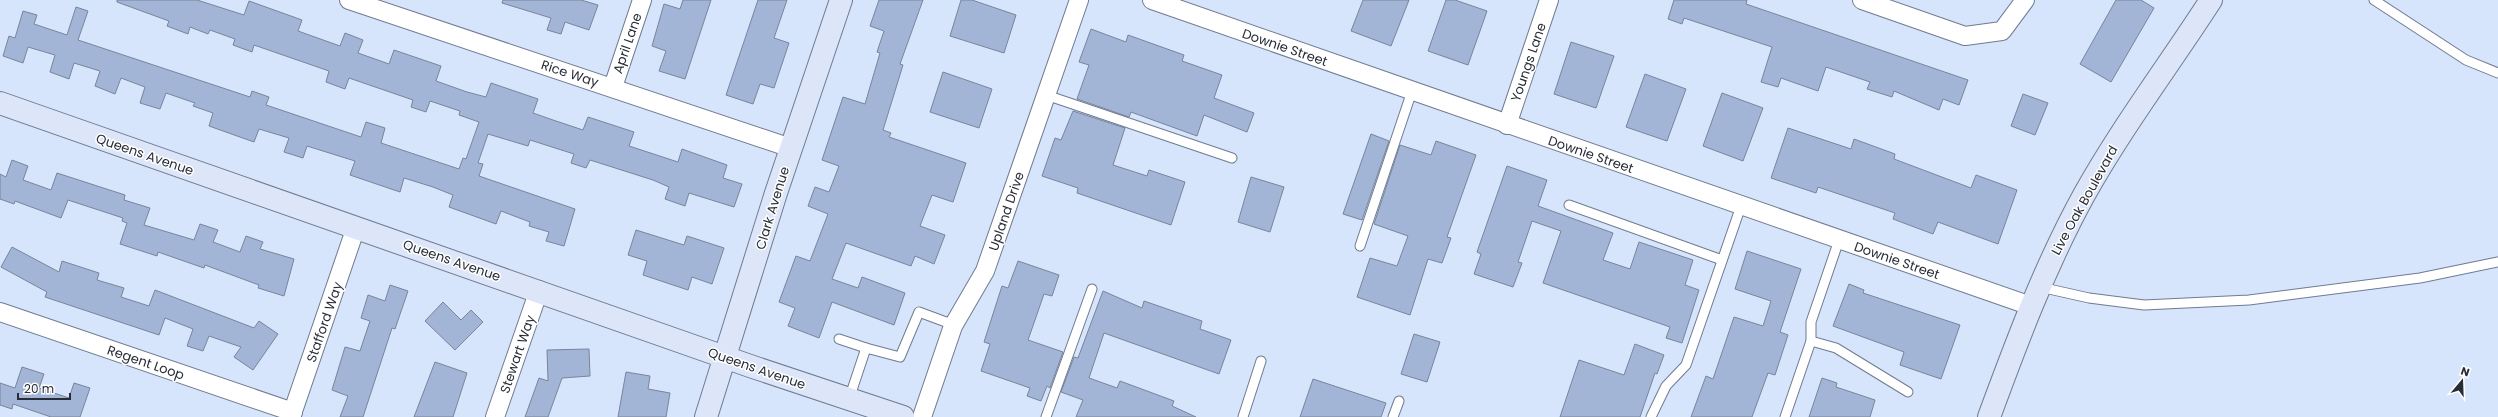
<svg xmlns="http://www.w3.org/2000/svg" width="2498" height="417" font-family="Poppins,sans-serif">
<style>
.building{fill:#a2b5d6;stroke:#78859b}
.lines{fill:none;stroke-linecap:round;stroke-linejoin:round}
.lane-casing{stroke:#6f7b91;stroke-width:11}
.street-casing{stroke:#6f7b91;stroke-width:20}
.secondary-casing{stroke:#6f7b91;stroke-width:24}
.lane{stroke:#fff;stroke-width:9}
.street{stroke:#fff;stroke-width:18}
.secondary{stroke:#dce6f8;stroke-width:22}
.labels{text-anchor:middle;stroke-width:3;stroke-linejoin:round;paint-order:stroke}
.street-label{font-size:13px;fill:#272c36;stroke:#fff}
</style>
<rect width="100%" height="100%" fill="#d6e4fc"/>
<g class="building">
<path d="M117 0H197L244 15 249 1 302 20 298 31 340 46 345 33 363 40 358 53 389 64 394 50 441 66 436 81 467 92 486 97 491 83 538 99 533 113 553 120 583 130 588 117 634 132 629 146 678 162 682 149 727 165 723 178 742 184 734 207 689 193 685 206 665 199 669 187 653 180 590 160 586 168 571 163 574 154 530 140 528 146 488 134 478 163 483 164 479 176 575 209 564 246 546 241 549 232 529 226 530 222 501 211 496 224 449 207 453 195 433 187 404 178 400 192 350 175 355 161 307 146 303 158 284 152 289 138 259 129 254 142 209 126 213 113 193 106 195 103 166 93 160 109 140 103 145 87 121 78 115 94 95 86 100 71 74 63 69 79 50 72 55 55 28 47 23 63 3 56 9 36 15 38 23 11 37 15 34 24 67 35 76 7 88 11 78 40 250 97 252 91 269 97 266 105 361 137 366 122 385 128 381 143 459 169 463 158 466 159 479 122 459 115 460 111 430 101 426 112 411 107 413 100 349 78 345 89 326 82 329 71 254 45 252 52 233 45 235 39 210 30 208 34 190 27 188 34 167 26 169 21 117 2Z"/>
<path d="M503 0H581L598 5 589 30 565 22 561 34 547 30 551 18 502 3Z"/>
<path d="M683 0H711L685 79 659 71 666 51 652 46 664 4 680 9Z"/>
<path d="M758 0H787L774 38 789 43 774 88 760 84 753 104 726 95Z"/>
<path d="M879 0H923L900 64 903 65 883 130 891 133 889 137 966 163 953 202 932 195 920 226 945 235 934 264 915 256 911 266 846 243 832 279 858 288 862 277 905 293 894 325 832 302 819 338 788 326 795 308 779 302 796 256 810 261 828 214 808 206 815 187 829 192 839 166 822 160 843 97 865 104 880 53 877 52 884 31 870 26Z"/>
<path d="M961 0H972L1016 15 1004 53 950 36Z"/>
<path d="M1363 0H1409L1391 46 1351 31Z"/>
<path d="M1446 0H1455L1487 11 1468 65 1428 51Z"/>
<path d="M1674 0H1747L1746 4 1968 80 1959 105 1943 99 1939 110 1894 91 1892 97 1867 89 1870 82 1826 67 1818 91 1781 78 1778 87 1761 82 1772 47 1684 18 1682 24 1668 19Z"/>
<path d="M2116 0H2141L2154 8 2111 82 2080 64Z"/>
<path d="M1091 29 1126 42 1128 35 1184 55 1182 61 1222 75 1214 98 1254 113 1247 132 1204 115 1197 136 1131 112 1129 117 1077 99 1089 65 1079 62Z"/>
<path d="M1571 42 1614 56 1596 108 1554 94Z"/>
<path d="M943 72 992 89 979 128 930 112Z"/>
<path d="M1645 74 1686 89 1667 141 1626 127Z"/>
<path d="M1722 93 1763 108 1743 161 1703 146Z"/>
<path d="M2023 94 2048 103 2035 135 2011 126Z"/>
<path d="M1073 111 1125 128 1113 165 1147 176 1149 170 1185 182 1171 225 1077 193 1078 188 1042 176 1055 138 1061 140Z"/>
<path d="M1788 128 1851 149 1854 139 1895 154 1894 159 1971 188 1976 175 2017 190 1998 244 1938 222 1933 234 1893 219 1895 213 1818 187 1816 193 1771 178Z"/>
<path d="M1371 134 1389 141 1362 220 1343 214Z"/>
<path d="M1436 141 1476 155 1447 237 1451 238 1442 263 1428 259 1410 315 1357 297 1370 258 1397 266 1408 236 1374 224 1400 145 1431 155Z"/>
<path d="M12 160 28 166 23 180 51 190 57 173 125 195 124 200 150 208 144 225 194 240 200 224 218 230 213 242 240 252 246 236 263 242 260 249 294 259 284 296 258 288 259 285 205 265 204 268 158 252 157 256 120 244 127 223 122 221 123 218 68 200 61 218 15 201 14 204 0 199V174L6 177Z"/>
<path d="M1507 166 1547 180 1538 206 1613 233 1603 260 1630 269 1639 242 1693 260 1685 285 1699 290 1682 343 1666 338 1670 327 1543 283 1561 231 1532 221 1518 262 1522 263 1513 287 1474 274 1481 254 1477 252Z"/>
<path d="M1251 177 1284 187 1270 232 1238 222Z"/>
<path d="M636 230 684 245 687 236 724 248 712 284 692 277 688 290 643 275 647 261 628 255Z"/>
<path d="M12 247 59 272 62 261 99 273 97 280 124 288 121 297 149 306 155 290 254 328 259 321 278 334 253 370 234 357 241 347 209 336 203 351 187 346 193 329 165 318 159 335 45 297 47 292 1 267Z"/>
<path d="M1747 251 1801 269 1780 332 1788 335 1775 375 1768 373 1752 417H1691L1706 376 1713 379 1734 317 1763 326 1771 301 1735 289Z"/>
<path d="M1018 261 1059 275 1052 296 1044 294 1028 340 1063 352 1050 388 1047 386 1041 401 1027 396 1030 388 981 371 990 344 984 342 1002 286 1008 288Z"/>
<path d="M1849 284 1864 290 1863 293 1960 325 1941 379 1900 365 1904 352 1833 326Z"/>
<path d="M390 285 408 291 395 329 392 328 363 417H340L348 396 332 390 345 347 360 351 370 321 361 318 368 295 385 301Z"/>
<path d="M1103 291 1142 308 1144 301 1202 321 1200 329 1231 340 1219 374 1104 333 1089 378 1117 388 1120 381 1174 401 1172 406 1196 417H1076L1083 400 1061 392 1074 357 1078 358Z"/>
<path d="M443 302 461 320 471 310 483 322 455 350 425 321Z"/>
<path d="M1414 334 1440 342 1427 382 1401 374Z"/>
<path d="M1635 344 1664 355 1657 374 1655 373 1640 417H1560L1579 360 1624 375Z"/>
<path d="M589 349 590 376 562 378 548 417H525L539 378 548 381 547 350Z"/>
<path d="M435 362 467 373 453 417H414Z"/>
<path d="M22 367 44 374 39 388 69 398 74 383 90 388 80 417H51L13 404 12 409 0 405V383L15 388Z"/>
<path d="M626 372 650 376 648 389 670 393 666 417H618Z"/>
<path d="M1822 378 1837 383 1836 387 1875 400 1870 417H1809Z"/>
<path d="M1313 379 1386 403 1381 417H1300Z"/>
</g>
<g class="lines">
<defs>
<g id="lane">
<path d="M2374 0 2466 60 2498 73"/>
<path d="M1046 95 1232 158"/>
<path d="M1569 205 1722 260"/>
<path d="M1360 246 1412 91"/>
<path d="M2040 287 2089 298 2144 305 2249 300 2420 278 2498 262"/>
<path d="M839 339 866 348"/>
<path d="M1811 341 1836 348 1908 392"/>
<path d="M849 399 866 348 900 357 919 312 954 325"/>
<path d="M1046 417 1092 289"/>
<path d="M1243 417 1261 361"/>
<path d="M1393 417 1399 401"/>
<path d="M1651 417 1666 386 1686 365 1741 206"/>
<path d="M1785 417 1811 341V322L1839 240"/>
</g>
<g id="street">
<path d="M349 0 791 148"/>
<path d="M1152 0 2031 306"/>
<path d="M1862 0 1965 36 2002 31 2025 0"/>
<path d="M613 87 642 0"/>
<path d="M1507 125 1549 0"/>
<path d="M0 312 293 412"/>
<path d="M291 417 356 227"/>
<path d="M495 417 539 290"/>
<path d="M922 417 953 326 985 271 1079 0"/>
</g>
<g id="secondary">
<path d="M0 103 753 367 903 417"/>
<path d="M706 417 776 193 841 0"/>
<path d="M1989 417C2017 341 2045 266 2084 195 2122 127 2169 65 2211 0"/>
</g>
</defs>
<use href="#lane" class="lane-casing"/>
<use href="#street" class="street-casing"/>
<use href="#secondary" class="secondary-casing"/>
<use href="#lane" class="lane"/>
<use href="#street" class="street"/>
<use href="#secondary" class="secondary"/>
</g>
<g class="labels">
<g class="street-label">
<text transform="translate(627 43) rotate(-71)" y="5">April Lane</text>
<text transform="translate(1285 47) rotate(19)" y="5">Downie Street</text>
<text transform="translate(1528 62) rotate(-71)" y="5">Youngs Lane</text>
<text transform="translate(570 73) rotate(18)" y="5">Rice Way</text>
<text transform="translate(145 154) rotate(19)" y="5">Queens Avenue</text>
<text transform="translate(1591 154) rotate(19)" y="5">Downie Street</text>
<text transform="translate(2084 200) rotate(-61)" y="5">Live Oak Boulevard</text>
<text transform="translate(772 208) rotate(-73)" y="5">Clark Avenue</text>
<text transform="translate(1006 211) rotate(-71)" y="5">Upland Drive</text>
<text transform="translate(452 260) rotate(19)" y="5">Queens Avenue</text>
<text transform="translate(1897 260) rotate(19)" y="5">Downie Street</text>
<text transform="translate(324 322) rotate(-71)" y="5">Stafford Way</text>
<text transform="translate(517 354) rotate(-71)" y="5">Stewart Way</text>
<text transform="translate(146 362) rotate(19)" y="5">Regent Loop</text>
<text transform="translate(757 368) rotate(19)" y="5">Queens Avenue</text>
</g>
</g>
<g transform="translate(2462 381) rotate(19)" stroke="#ffffff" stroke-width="3" paint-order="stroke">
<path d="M0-3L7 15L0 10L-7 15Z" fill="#272c36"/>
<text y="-6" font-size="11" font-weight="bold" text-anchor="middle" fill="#272c36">N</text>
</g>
<path d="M18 393v6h52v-6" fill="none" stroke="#272c36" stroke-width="2"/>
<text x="24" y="393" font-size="12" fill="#272c36" stroke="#ffffff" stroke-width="3" paint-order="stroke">20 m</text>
</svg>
